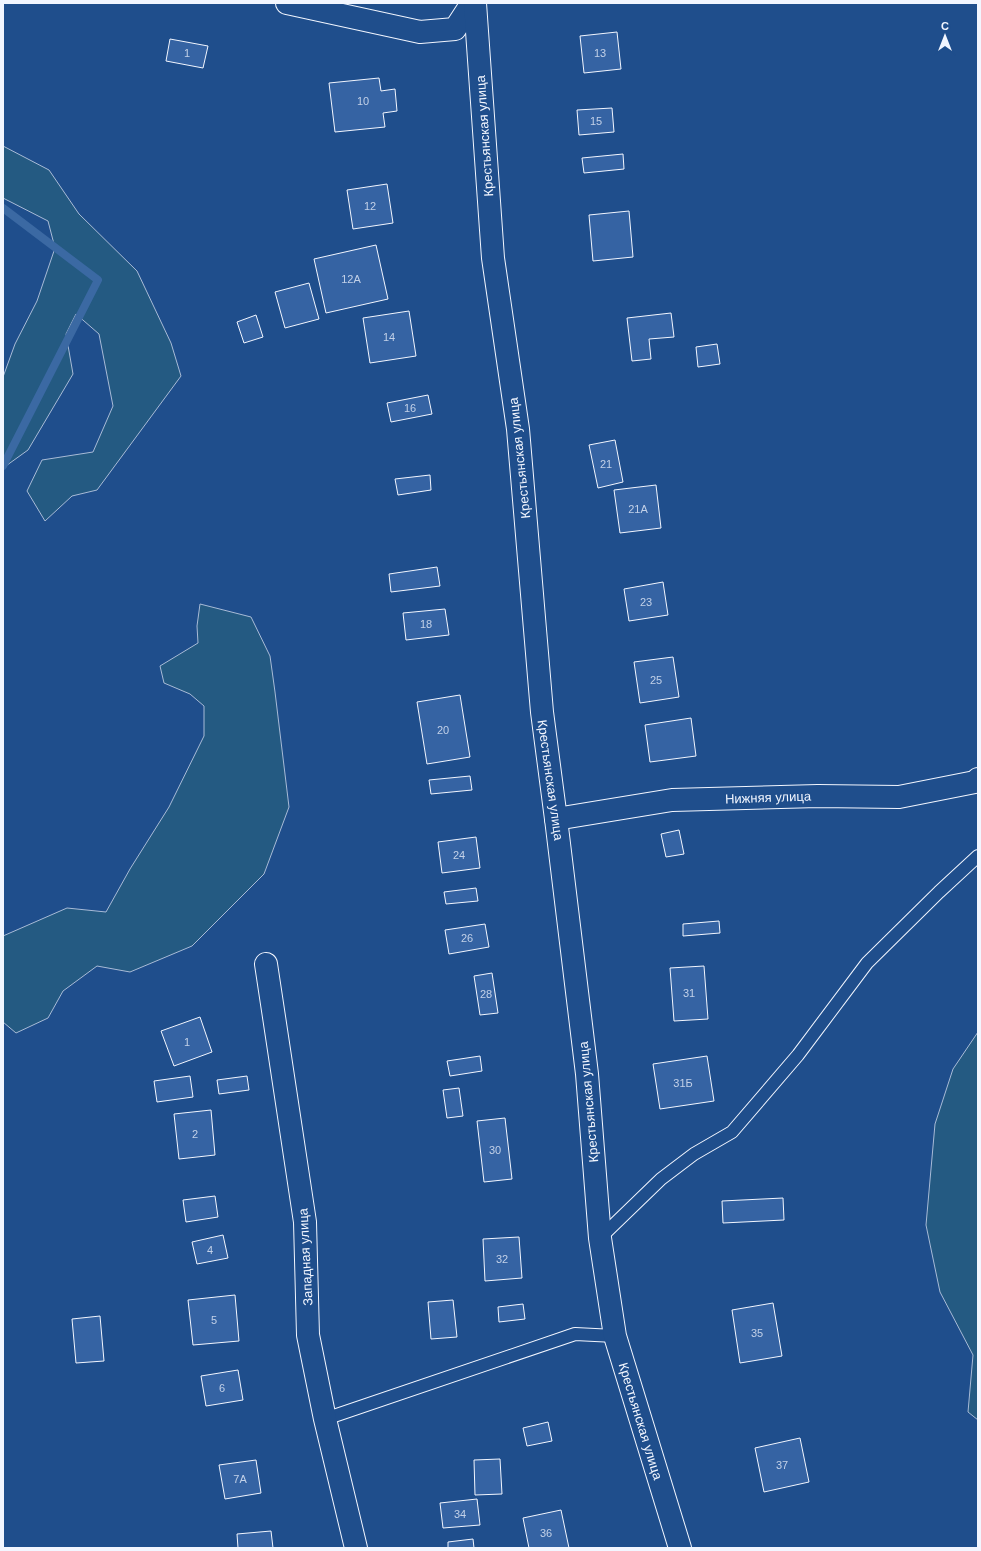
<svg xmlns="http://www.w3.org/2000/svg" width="981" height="1551" font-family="Arial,sans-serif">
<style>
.green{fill:#245a82;stroke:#a8bbd7}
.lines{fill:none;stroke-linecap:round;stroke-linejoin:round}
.stream{stroke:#3b69a3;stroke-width:8}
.building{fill:#3563a3;stroke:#f2f6ff}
.lane-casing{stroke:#f2f6ff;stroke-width:14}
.street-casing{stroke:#f2f6ff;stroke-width:24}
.lane{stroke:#1f4e8c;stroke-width:12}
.street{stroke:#1f4e8c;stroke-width:22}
.labels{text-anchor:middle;stroke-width:3;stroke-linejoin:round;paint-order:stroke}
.number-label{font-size:11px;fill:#c3d1e8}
.street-label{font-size:13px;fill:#f2f6ff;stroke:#1f4e8c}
</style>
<rect width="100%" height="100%" fill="#1f4e8c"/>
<g class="green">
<path d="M3 146 49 170 79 214 137 271 171 343 181 376 97 490 72 496 45 521 27 491 42 460 93 452 113 406 99 334 76 314 66 334 73 374 28 450 3 468V377L15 344 37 301 55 248 48 221 3 198Z"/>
<path d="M200 604 251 617 270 656 275 692 289 807 264 874 192 946 130 972 97 966 63 991 48 1018 16 1033 3 1022V936L67 908 106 912 130 869 169 807 204 736V706L190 694 164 683 160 666 198 643 197 626Z"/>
<path d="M978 1032V1420L968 1412 973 1355 940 1292 926 1225 935 1124 953 1069Z"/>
</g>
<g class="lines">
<path class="stream" d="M3 208 98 280 3 466"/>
</g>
<g class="building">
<path d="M617 32 621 69 584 73 580 36Z"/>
<path d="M170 39 208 46 203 68 166 61Z"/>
<path d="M379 78 381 91 395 89 397 111 383 113 385 127 335 132 329 83Z"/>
<path d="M612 108 614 132 579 135 577 110Z"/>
<path d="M623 154 624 169 584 173 582 158Z"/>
<path d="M387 184 393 223 353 229 347 190Z"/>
<path d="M629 211 633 257 593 261 589 215Z"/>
<path d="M376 245 388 299 326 313 314 259Z"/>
<path d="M309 283 319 319 285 328 275 292Z"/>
<path d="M409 311 416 356 370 363 363 318Z"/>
<path d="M671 313 674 337 649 339 651 359 632 361 627 318Z"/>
<path d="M256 315 263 337 244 343 237 322Z"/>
<path d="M717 344 720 364 698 367 696 347Z"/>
<path d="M428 395 432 414 391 422 387 403Z"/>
<path d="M615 440 623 482 598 488 589 445Z"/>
<path d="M430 475 431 490 398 495 395 479Z"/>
<path d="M656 485 661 528 620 533 614 490Z"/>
<path d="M437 567 440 586 391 592 389 574Z"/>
<path d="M663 582 668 615 629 621 624 589Z"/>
<path d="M445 609 449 635 406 640 403 613Z"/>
<path d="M673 657 679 697 640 703 634 662Z"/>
<path d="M460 695 470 757 427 764 417 702Z"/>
<path d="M691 718 696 756 650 762 645 725Z"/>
<path d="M470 776 472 790 431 794 429 780Z"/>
<path d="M679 830 684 854 666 857 661 834Z"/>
<path d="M476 837 480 868 442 873 438 842Z"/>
<path d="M476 888 478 901 446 904 444 892Z"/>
<path d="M719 921 720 933 683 936V924Z"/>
<path d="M485 924 489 947 449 954 445 930Z"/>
<path d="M704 966 708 1019 674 1021 670 968Z"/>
<path d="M492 973 498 1013 480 1015 474 976Z"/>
<path d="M200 1017 212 1052 174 1066 161 1031Z"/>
<path d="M480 1056 482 1071 450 1076 447 1061Z"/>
<path d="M707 1056 714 1101 660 1109 653 1064Z"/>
<path d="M190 1076 193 1097 157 1102 154 1081Z"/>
<path d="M247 1076 249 1090 219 1094 217 1080Z"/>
<path d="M459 1088 463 1116 447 1118 443 1090Z"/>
<path d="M211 1110 215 1155 179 1159 174 1114Z"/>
<path d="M505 1118 512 1179 484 1182 477 1121Z"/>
<path d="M215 1196 218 1217 186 1222 183 1200Z"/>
<path d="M783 1198 784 1220 723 1223 722 1201Z"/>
<path d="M223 1235 228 1258 197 1264 192 1242Z"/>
<path d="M519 1237 522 1278 485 1281 483 1239Z"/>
<path d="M235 1295 239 1341 193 1345 188 1300Z"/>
<path d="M453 1300 457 1337 431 1339 428 1302Z"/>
<path d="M773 1303 782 1356 740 1363 732 1310Z"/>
<path d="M523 1304 525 1319 499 1322 498 1307Z"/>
<path d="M100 1316 104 1361 76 1363 72 1319Z"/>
<path d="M238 1370 243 1400 206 1406 201 1376Z"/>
<path d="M548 1422 552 1441 527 1446 523 1428Z"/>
<path d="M800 1438 809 1482 764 1492 755 1448Z"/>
<path d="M500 1459 502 1494 475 1495 474 1460Z"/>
<path d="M256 1460 261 1493 225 1499 219 1465Z"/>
<path d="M477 1499 480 1525 443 1528 440 1503Z"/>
<path d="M561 1510 569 1548H529L523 1518Z"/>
<path d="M271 1531 273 1548H238L237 1534Z"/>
<path d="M473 1539 474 1548H448V1542Z"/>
</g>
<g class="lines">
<defs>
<g id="lane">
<path d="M600 1238 661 1179 694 1154 732 1132 798 1055 867 963 939 892 978 856"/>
<path d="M325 1419 575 1334 615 1336"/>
</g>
<g id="street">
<path d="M287 3 420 32 455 29 472 3"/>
<path d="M475 3 493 258 518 429 542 712 556 819 587 1074 600 1238 615 1336 680 1548"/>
<path d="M556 819 672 800 818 796 899 797 975 782 978 779"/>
<path d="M266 964 305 1222 308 1335 325 1419 356 1548"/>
</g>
</defs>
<use href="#lane" class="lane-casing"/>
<use href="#street" class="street-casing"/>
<use href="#lane" class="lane"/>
<use href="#street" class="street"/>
</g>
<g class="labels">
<g class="number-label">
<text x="187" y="57">1</text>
<text x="600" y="57">13</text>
<text x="363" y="105">10</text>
<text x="596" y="125">15</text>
<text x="370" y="210">12</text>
<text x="351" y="283">12А</text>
<text x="389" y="341">14</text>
<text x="410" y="412">16</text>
<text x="606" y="468">21</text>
<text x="638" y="513">21А</text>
<text x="646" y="606">23</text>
<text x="426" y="628">18</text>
<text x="656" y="684">25</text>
<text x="443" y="734">20</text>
<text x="459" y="859">24</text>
<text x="467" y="942">26</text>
<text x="689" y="997">31</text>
<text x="486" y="998">28</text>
<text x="187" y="1046">1</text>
<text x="683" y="1087">31Б</text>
<text x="195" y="1138">2</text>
<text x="495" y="1154">30</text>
<text x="210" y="1254">4</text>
<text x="502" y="1263">32</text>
<text x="214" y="1324">5</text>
<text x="757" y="1337">35</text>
<text x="222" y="1392">6</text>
<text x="782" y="1469">37</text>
<text x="240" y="1483">7А</text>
<text x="460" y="1518">34</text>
<text x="546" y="1537">36</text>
</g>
<g class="street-label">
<text transform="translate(484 136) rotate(-94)" y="5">Крестьянская улица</text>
<text transform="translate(519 458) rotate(-96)" y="5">Крестьянская улица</text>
<text transform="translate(551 780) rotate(82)" y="5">Крестьянская улица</text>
<text transform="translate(768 797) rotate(-2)" y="5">Нижняя улица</text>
<text transform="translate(588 1102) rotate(-95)" y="5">Крестьянская улица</text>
<text transform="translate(305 1257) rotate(-93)" y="5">Западная улица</text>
<text transform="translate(641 1421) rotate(73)" y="5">Крестьянская улица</text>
</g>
</g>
<rect width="981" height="1551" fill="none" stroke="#f2f6ff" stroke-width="8"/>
<g transform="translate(945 36)" stroke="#1f4e8c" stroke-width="3" paint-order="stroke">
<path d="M0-3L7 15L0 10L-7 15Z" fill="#f2f6ff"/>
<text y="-6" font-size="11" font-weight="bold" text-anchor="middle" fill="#f2f6ff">С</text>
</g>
</svg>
